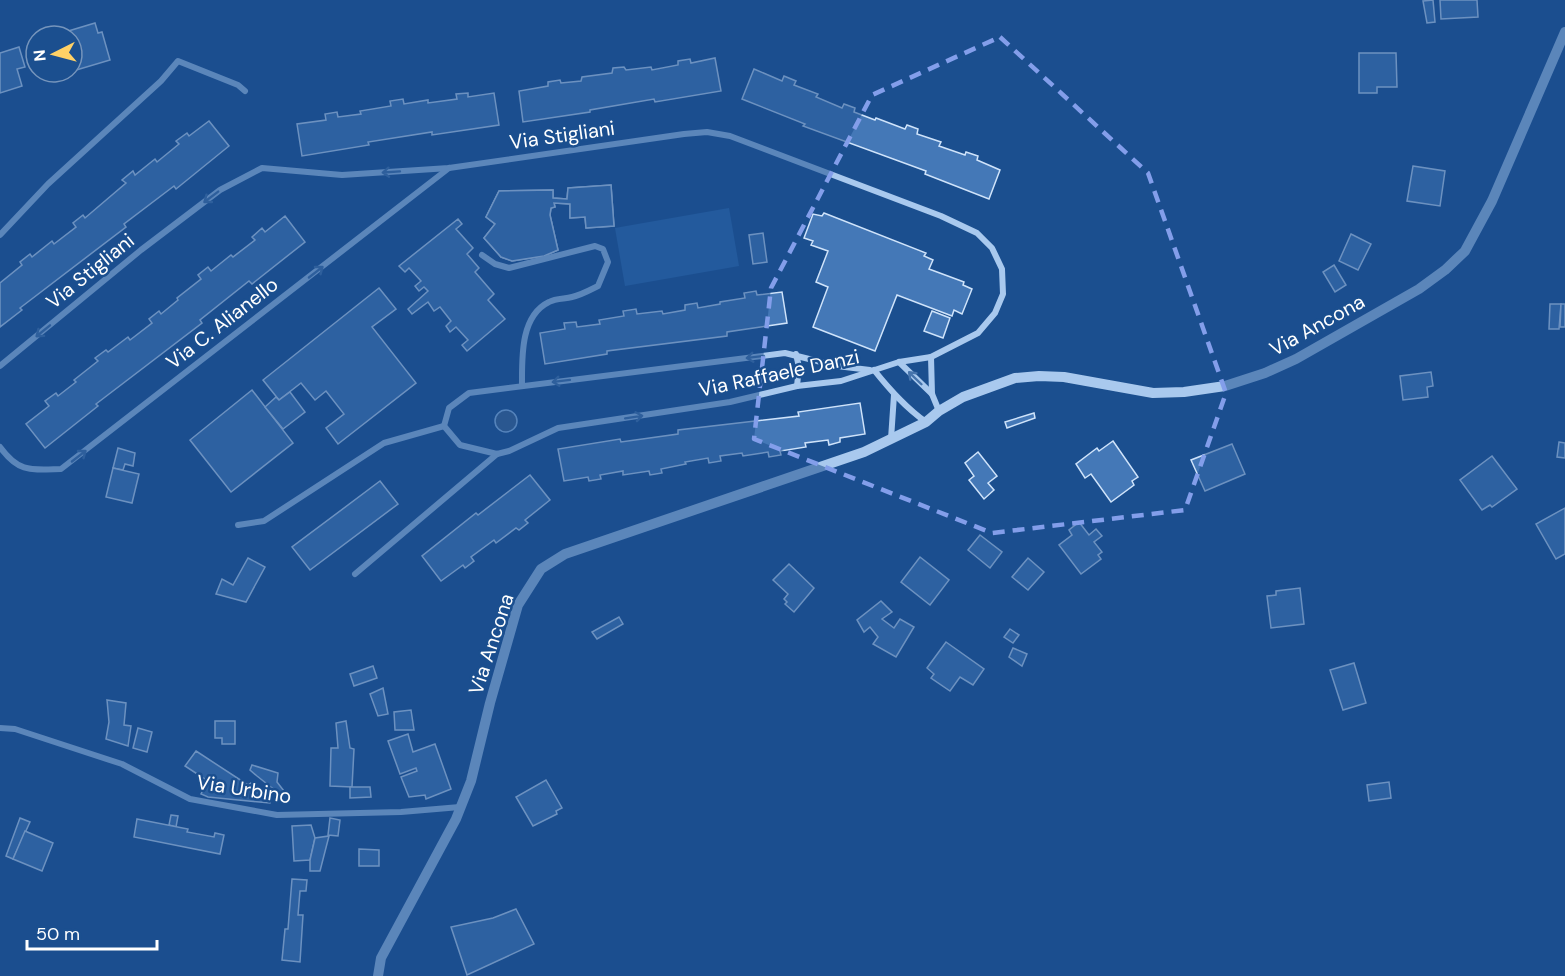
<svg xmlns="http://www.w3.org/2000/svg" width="1565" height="976" font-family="'DM Sans',sans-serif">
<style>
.green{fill:#2e69ad}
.water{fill:#3c6290;stroke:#9cc4f0;stroke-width:1.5}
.building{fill:#4478b7;stroke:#cfe3fa;stroke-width:1.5}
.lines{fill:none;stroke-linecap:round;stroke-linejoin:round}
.minor{stroke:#a9c9ee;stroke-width:6}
.tertiary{stroke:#a9c9ee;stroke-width:10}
.oneway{stroke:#4674ac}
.marked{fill:none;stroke:#839eea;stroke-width:4.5;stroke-dasharray:12 8;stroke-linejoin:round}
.labels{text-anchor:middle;stroke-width:5;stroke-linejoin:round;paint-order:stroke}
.street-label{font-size:20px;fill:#fff;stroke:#1b4f8f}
</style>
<rect width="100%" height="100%" fill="#1b4f8f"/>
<path class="green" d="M729 208 739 266 625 286 615 228Z"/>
<circle class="water" cx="506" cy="421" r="11"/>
<g class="building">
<path d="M1433 0 1435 22 1427 23 1423 1Z"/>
<path d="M1440 0H1477L1478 17 1441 19Z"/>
<path d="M95 23 98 33 102 32 110 60 73 71 72 36 55 35Z"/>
<path d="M19 47 25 67 17 69 22 86 0 93V53Z"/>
<path d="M1359 53H1396L1397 87H1377V93H1359Z"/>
<path d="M715 58 721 91 655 102 654 99 590 110V112L523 122 519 91 548 86V82L560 80 561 83 581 81 582 77 612 73 613 68 624 67 626 70 651 67 652 70 678 65V61L690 59 691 63Z"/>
<path d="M754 69 782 81 784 76 796 81 794 85 818 94 816 97 842 108 844 104 855 108 854 112 875 120 876 118 905 129 907 125 918 129 917 134 941 142 939 146 965 155 966 152 978 156 977 160 1000 170 989 199 925 174 926 171 803 126 805 124 742 99Z"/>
<path d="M468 93V97L494 93 499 125 432 135V132L368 142 369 145 302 156 297 124 326 120 325 114 337 112 338 117 361 114 360 111 391 106 390 101 403 99 404 104 428 100V103L457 99 456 94Z"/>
<path d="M209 121 229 146 176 189 174 186 124 224 126 227 20 308 22 310 0 327V283L22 265 20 262 30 254 32 257 52 241 54 244 76 227 73 223 83 215 85 218 126 183 122 180 133 171 135 175 155 159 157 162 179 144 176 141 187 133 189 136Z"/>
<path d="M1413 166 1445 171 1440 206 1407 201Z"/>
<path d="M611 185 614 226 586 228 585 217 570 218V204L554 203 555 207 551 208 550 215 558 250 544 256 512 261 501 257 484 238 495 224 486 217 499 191 553 190V198L567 199 568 188Z"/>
<path d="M611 185 614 226 586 228 585 217 570 218V204L554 203 555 207 551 208 550 215 558 250 544 256 512 261 501 257 484 238 495 224 486 217 499 191 553 190V198L567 199 568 188Z"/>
<path d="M824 213 926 253 924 256 933 260 929 269 964 282 963 285 972 289 962 314 954 310 952 316 897 295 875 351 813 327 828 287 816 282 828 251 811 245 813 241 804 238 813 214 822 216Z"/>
<path d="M285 216 305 242 252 284 249 281 200 320 202 323 96 404 98 406 45 448 26 424 49 406 45 401 56 393 58 396 76 382 74 380 98 361 95 358 106 350 108 352 128 337 130 340 152 323 149 319 159 311 161 314 178 300 177 298 201 279 198 275 208 267 211 271 231 255 233 257 255 240 252 237 262 228 265 232Z"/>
<path d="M458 219 462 224 456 229 473 248 467 254 479 268 475 272 494 294 488 300 505 319 467 351 462 345 468 340 456 327 450 332 446 326 451 321 440 307 434 311 428 302 412 314 408 309 428 291 424 287 419 291 415 286 421 281 409 268 405 272 399 266Z"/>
<path d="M763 233 767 262 753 264 749 235Z"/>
<path d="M1351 234 1371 244 1358 270 1339 261Z"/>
<path d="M1334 265 1346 285 1335 292 1323 272Z"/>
<path d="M379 288 396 309 372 327 416 383 338 444 326 428 344 414 326 391 315 400 301 383 279 400 263 380Z"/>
<path d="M756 291 757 295 782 292 787 323 727 332V336L607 351V354L545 364 540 333 565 329 564 323 576 322 577 327 600 324 599 320 624 316 623 311 636 309 637 314 662 311 663 314 685 310V305L697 303 698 308 720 304V302L745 298 744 293Z"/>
<path d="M1550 304H1561L1559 329H1549Z"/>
<path d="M1561 304H1565V327H1560Z"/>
<path d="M932 311 950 318 943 338 924 331Z"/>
<path d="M1431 372 1433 386 1427 387 1428 397 1403 400 1400 376Z"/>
<path d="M252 390 293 443 231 492 190 440Z"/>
<path d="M290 392 305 412 283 429 265 407 276 397 279 400Z"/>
<path d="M860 403 865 434 840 438V442L829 445 828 440 805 443 806 447 780 451 781 455 769 457 768 452 743 456 742 453 720 456 721 461 709 463 708 458 685 462 686 464 661 469 662 473 650 475 649 471 623 475V471L600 475 601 479 589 481 588 477 564 481 558 449 620 439 621 442 678 434V430L799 416 798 412Z"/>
<path d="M1034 413 1035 418 1007 428 1005 422Z"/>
<path d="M1113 441 1138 477 1132 481 1134 485 1111 502 1091 474 1085 478 1076 464 1097 448 1099 451Z"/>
<path d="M1559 442 1565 443V458L1557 457Z"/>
<path d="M1232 444 1245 474 1205 491 1191 460Z"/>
<path d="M118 448 135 453 133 466 125 464 123 470 113 468Z"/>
<path d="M978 452 997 476 988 483 994 490 984 499 969 480 974 476 965 463Z"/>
<path d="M1492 456 1517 489 1492 507 1490 505 1482 510 1460 480Z"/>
<path d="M113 468 139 474 132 503 106 497Z"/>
<path d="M530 475 550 500 525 520 528 523 519 530 516 528 496 543 494 540 471 557 474 561 465 568 463 565 441 581 422 556 476 513 478 515Z"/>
<path d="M380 481 398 504 310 570 292 547Z"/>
<path d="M1565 508V554L1556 559 1536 524Z"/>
<path d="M1079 522 1089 535 1096 529 1102 536 1094 542 1102 552 1098 555 1101 559 1081 574 1059 545 1072 535 1069 530Z"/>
<path d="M980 535 1002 552 990 568 968 550Z"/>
<path d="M920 557 949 580 930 605 901 582Z"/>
<path d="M248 558 265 567 246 602 216 594 222 579 233 585Z"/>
<path d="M1028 558 1044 572 1028 590 1012 577Z"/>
<path d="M789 564 814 588 794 612 785 604 787 602 784 599 788 594 773 580Z"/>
<path d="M1300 588 1304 624 1271 628 1267 596 1276 595V591Z"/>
<path d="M881 601 892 612 882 619 894 628 900 619 914 627 896 657 873 644 878 637 870 627 864 632 857 620Z"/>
<path d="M619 617 623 624 597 639 592 632Z"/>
<path d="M1010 629 1019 635 1013 643 1004 637Z"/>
<path d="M946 642 984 669 973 685 960 677 950 691 931 678 934 674 927 668Z"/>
<path d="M1013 648 1027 654 1022 666 1009 657Z"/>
<path d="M1354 663 1366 703 1343 710 1330 670Z"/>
<path d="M373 666 377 678 354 686 350 674Z"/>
<path d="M383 688 388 714 378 716 370 694Z"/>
<path d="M107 700 126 703 124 725 131 726 128 746 106 739 109 722Z"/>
<path d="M411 710 414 730H395L394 712Z"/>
<path d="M215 721H235V744H222V738H215Z"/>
<path d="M346 721 350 748 354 749 352 787 330 786 331 748H338L336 723Z"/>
<path d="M138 728 152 732 147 752 133 748Z"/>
<path d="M408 734 413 752 435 744 451 789 426 799 425 795 409 797 401 777 417 771 416 768 400 774 388 741Z"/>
<path d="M196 751 248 785 251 783 271 800 270 803 208 797 201 794 208 781 185 766Z"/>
<path d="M252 765 278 773 277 782 284 791 281 795 257 776 250 770Z"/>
<path d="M546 780 562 808 556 811 557 814 533 826 516 797Z"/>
<path d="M1389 782 1391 798 1369 801 1367 785Z"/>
<path d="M350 787H370L371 797 350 798Z"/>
<path d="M171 815 178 816 176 827 169 825Z"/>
<path d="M20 818 30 822 13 859 6 856Z"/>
<path d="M330 818 340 820 338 836 328 835Z"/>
<path d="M137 819 188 829 187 832 214 837 215 833 224 835 220 854 134 837Z"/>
<path d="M311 825 315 838 310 860 294 861 292 826Z"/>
<path d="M25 831 53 843 42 871 13 859Z"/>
<path d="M329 836 320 871H310V860L315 838Z"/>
<path d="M359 849 379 850V866H359Z"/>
<path d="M292 879 307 880 306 891H300L298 915H303L300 962 282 960 285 929H288Z"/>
<path d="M516 909 534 944 467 975 451 927 493 918Z"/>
</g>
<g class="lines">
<g class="minor">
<path d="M0 235 48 184 161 81 178 61 238 85 245 91"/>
<path d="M482 255 495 264 509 268 595 246 603 249 608 262 598 286C590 290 581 295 572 297 565 299 556 298 549 302 520 316 522 358 522 386"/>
<path d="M796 354 799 367 797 386"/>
<path d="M931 357 932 394 939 411"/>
<path d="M899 362 932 394"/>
<path d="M0 366 141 250 220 190 262 168 342 175 449 168 684 134 707 132 730 136 941 216 977 233 992 248 1002 269 1003 294 995 313 978 333 931 357 899 362 841 381 797 386 730 402 558 428 509 451 497 454 460 445 444 426"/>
<path d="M874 370C890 390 905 407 926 422"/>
<path d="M444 426 449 408 469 393 785 353 837 366 870 370"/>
<path d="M891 439 894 395"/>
<path d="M0 447C19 473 31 470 61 469L449 168"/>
<path d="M238 525 264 521 384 443 444 426"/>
<path d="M355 574 497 454"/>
<path d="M0 728 15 729 122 764 190 799 277 815 401 812 460 807"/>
</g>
<path class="tertiary" d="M378 976 381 958 456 819 471 781 490 703 518 605 541 569 565 554 864 452 926 422 939 411 963 397 1015 378 1039 376 1064 377 1153 393 1184 392 1225 386 1265 373 1296 359 1419 289 1445 270 1465 251 1492 201 1565 32"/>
</g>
<defs><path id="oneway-shaft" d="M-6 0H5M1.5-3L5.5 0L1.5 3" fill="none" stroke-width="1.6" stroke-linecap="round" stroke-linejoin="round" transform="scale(1.5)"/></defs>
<g class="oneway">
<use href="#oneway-shaft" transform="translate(391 172) rotate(176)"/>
<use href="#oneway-shaft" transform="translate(211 197) rotate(143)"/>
<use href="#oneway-shaft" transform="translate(316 272) rotate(-38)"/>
<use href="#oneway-shaft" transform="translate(43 331) rotate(141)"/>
<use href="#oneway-shaft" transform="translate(755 357) rotate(173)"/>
<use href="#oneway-shaft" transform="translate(915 378) rotate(-136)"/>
<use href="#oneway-shaft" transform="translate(561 381) rotate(173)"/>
<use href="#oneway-shaft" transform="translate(634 417) rotate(-9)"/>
<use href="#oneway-shaft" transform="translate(79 456) rotate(-38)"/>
</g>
<path d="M0 0H1565V976H0ZM1000 37 1148 173 1226 393 1185 510 992 533 754 439 771 288 872 95Z" fill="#1b4f8f" fill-opacity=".55" fill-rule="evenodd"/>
<path class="marked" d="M1000 37 1148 173 1226 393 1185 510 992 533 754 439 771 288 872 95Z"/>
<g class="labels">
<g class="street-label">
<text transform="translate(562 135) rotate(-8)" y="7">Via Stigliani</text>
<text transform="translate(90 271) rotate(-39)" y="7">Via Stigliani</text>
<text transform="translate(222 323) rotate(-38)" y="7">Via C. Alianello</text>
<text transform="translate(1317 325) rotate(-29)" y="7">Via Ancona</text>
<text transform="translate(779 373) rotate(-12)" y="7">Via Raffaele Danzi</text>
<text transform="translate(491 644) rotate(-72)" y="7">Via Ancona</text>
<text transform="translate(244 789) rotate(9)" y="7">Via Urbino</text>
</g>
</g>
<g transform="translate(54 54) rotate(264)"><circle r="28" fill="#1b4f8f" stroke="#7695bc" stroke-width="1.5"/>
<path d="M0-4.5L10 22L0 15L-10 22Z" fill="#ffd166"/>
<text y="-9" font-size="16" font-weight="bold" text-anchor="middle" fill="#ffffff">N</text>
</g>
<path d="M27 940v9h130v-9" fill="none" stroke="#ffffff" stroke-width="3"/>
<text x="36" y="940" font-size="18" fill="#ffffff" stroke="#1b4f8f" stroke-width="4.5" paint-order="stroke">50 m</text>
</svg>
